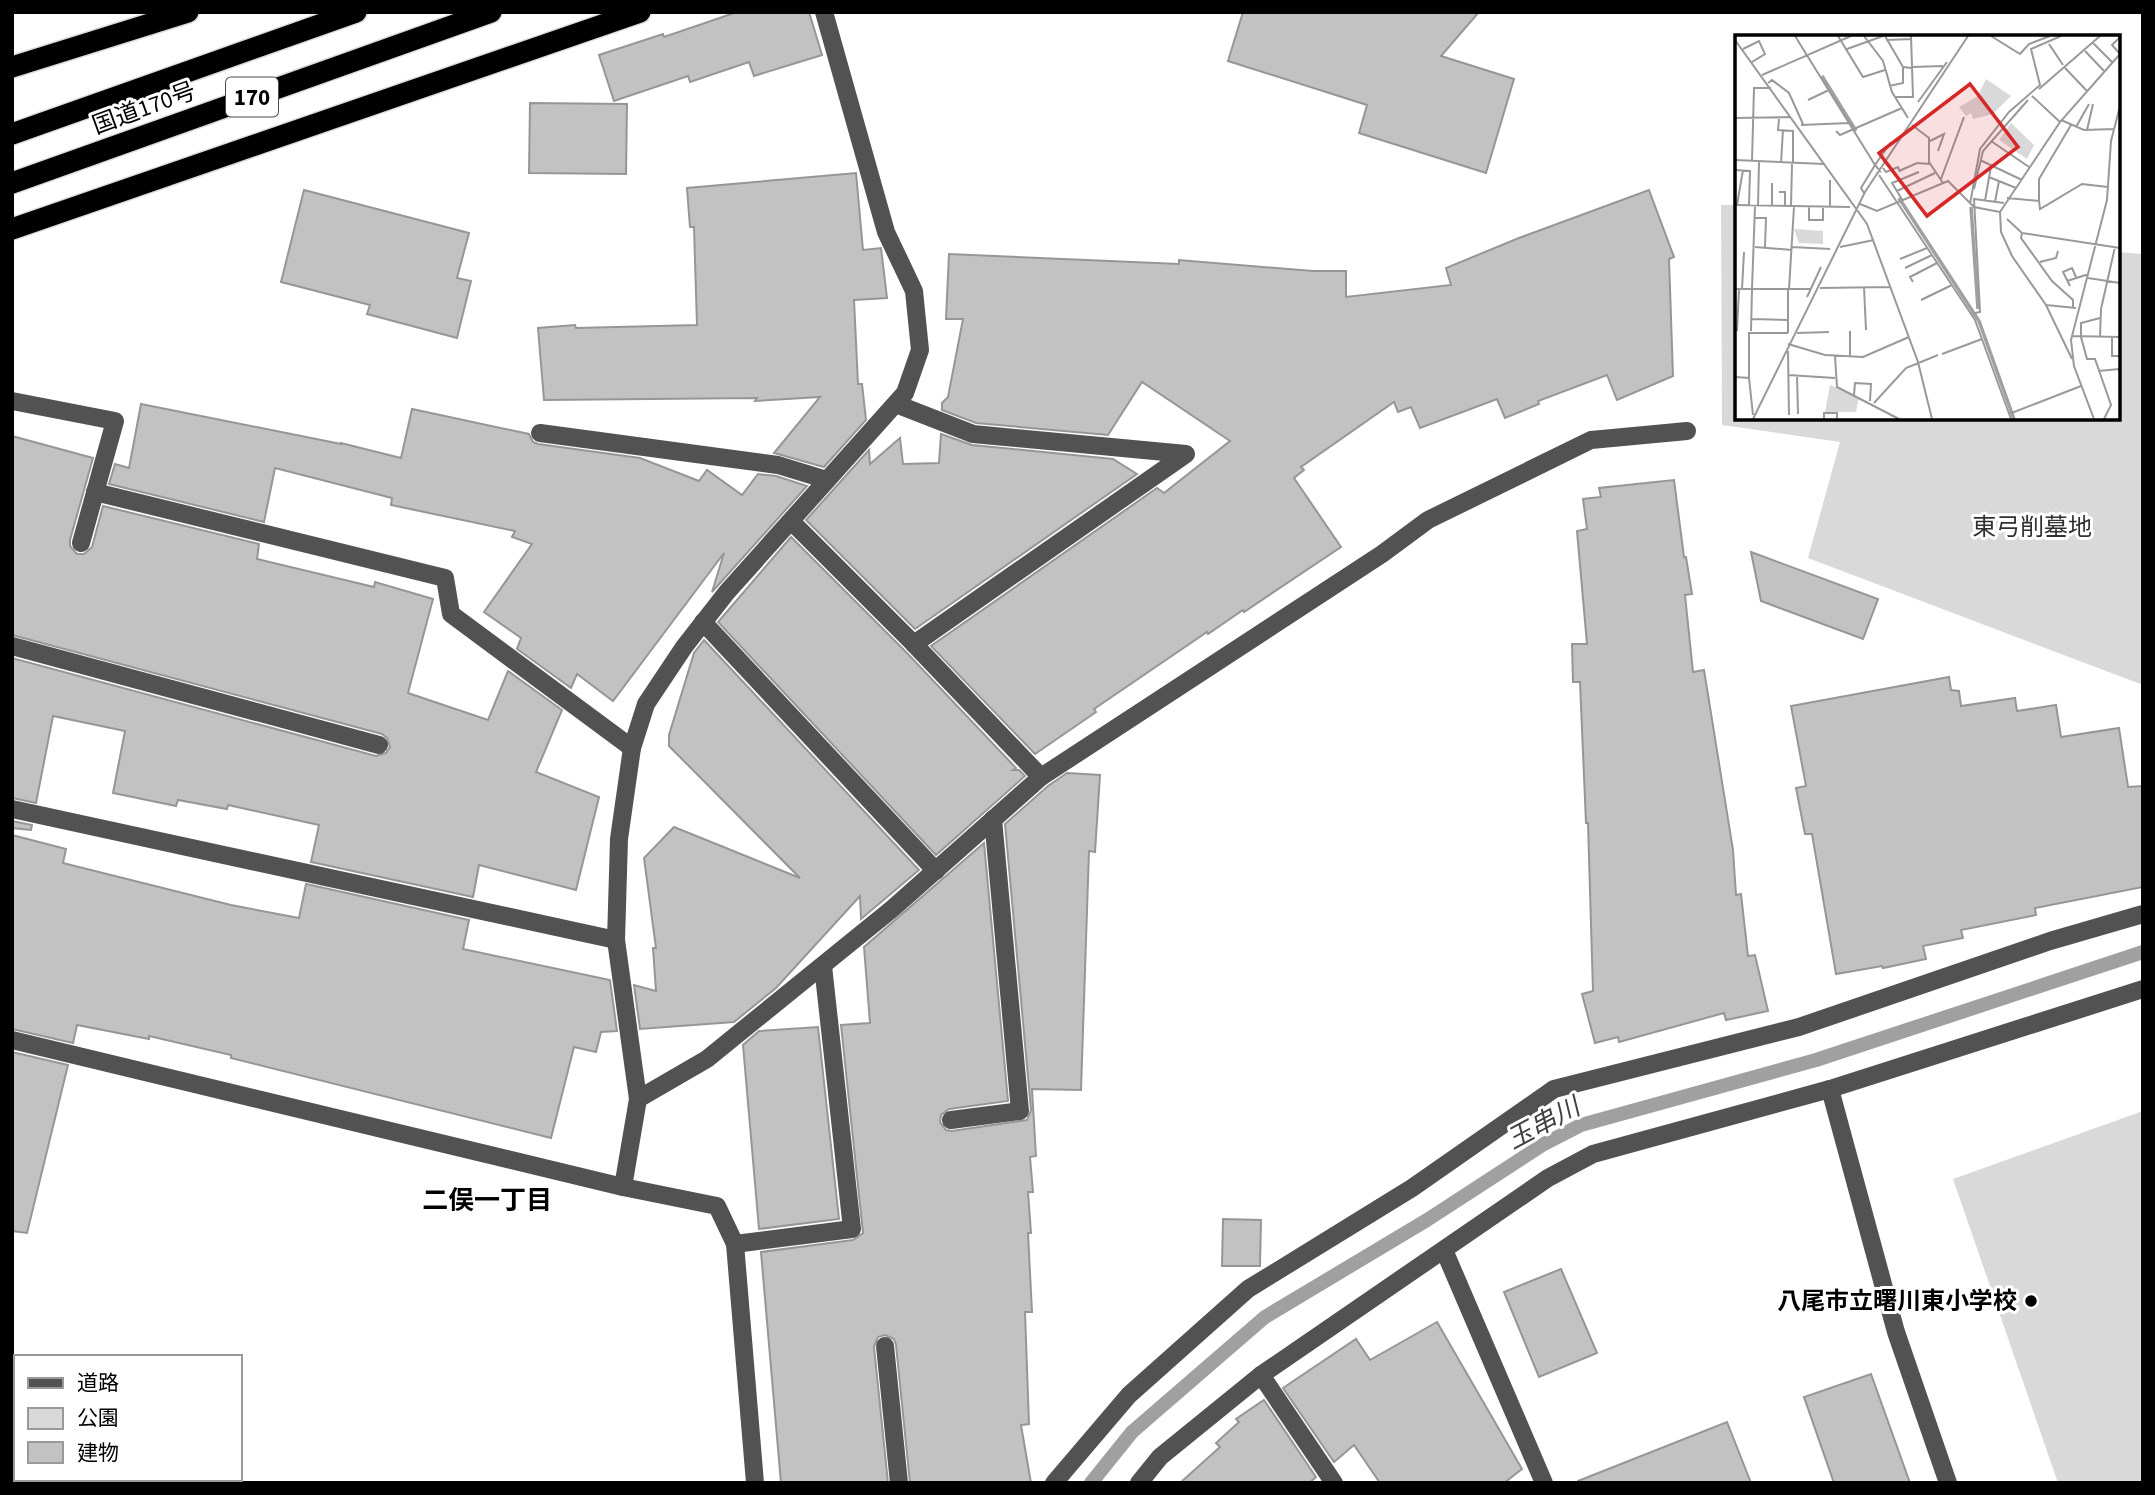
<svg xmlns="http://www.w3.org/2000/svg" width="2155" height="1495" font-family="'Source Sans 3','Noto Sans JP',sans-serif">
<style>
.green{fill:#d9d9d9}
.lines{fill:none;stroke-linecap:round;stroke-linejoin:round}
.stream{stroke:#a0a0a0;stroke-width:14}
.building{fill:#c2c2c2;stroke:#969696;stroke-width:2}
.highway-casing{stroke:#dbdbdb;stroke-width:24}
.minor{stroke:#525252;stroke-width:18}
.highway{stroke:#000;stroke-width:21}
.poi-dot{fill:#000;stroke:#fff;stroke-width:2.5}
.labels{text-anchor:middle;stroke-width:6;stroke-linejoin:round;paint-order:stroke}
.shield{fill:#fff;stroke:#4c4c4c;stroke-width:2}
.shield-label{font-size:23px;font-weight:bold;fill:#000}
.street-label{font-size:24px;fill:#000;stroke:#fff}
.park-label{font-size:24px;fill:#303030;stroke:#fff}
.poi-label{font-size:24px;font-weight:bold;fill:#000;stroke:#fff;text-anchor:end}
.water-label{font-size:26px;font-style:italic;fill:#414141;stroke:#fff}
.neighbourhood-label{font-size:26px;font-weight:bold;fill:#000;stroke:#fff}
.inset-river{fill:none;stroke:#a0a0a0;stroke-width:3.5}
.inset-road{fill:none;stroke:#999;stroke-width:2}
.view{fill:#d62828;fill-opacity:0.15;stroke:#d62828;stroke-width:3.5}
.inset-edge{fill:none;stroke:#000;stroke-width:3.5}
</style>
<rect width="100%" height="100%" fill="#fff"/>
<g class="green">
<path d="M1721 205H1737V418H2118V252L2143 254V685L1808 558 1840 442 1722 425Z"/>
<path d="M2143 1111V1483H2058L1953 1179Z"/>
</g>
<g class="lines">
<path class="stream" d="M1091 1483 1132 1432 1265 1317 1427 1220 1544 1144 1581 1125 1816 1060 2143 952"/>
</g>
<g class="building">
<path d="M737 12H809L822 55 754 76 749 62 690 82 688 76 614 101 599 55 663 34 664 37Z"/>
<path d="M1243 12H1479L1441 56 1514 79 1486 173 1359 133 1367 105 1228 61Z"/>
<path d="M530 103 627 104 626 174 529 173Z"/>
<path d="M856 173 863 250 881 248 887 298 854 300 858 384H862L866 420 824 467 774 453 820 397 755 401 757 398 544 400 538 328 575 325 576 328 697 325 694 227H690L687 188Z"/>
<path d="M304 190 469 233 457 278 471 281 457 338 367 314 370 305 281 282Z"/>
<path d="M1649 190 1674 257 1669 259 1673 376 1617 400 1607 375 1538 401 1539 404 1505 418 1497 399 1420 428 1411 407 1398 412 1394 402 1301 467 1304 470 1294 478 1341 547 1244 612 1243 610 1208 634 1207 632 1094 709 1096 712 1035 754 931 646 1157 488 1164 493 1230 441 1142 382 1108 435 976 423 942 410V403L948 397 963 319H946L949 254 1179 264V260L1313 271H1346V297L1451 285 1446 268 1519 238Z"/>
<path d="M141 404 341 444V443L401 458 412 409 529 434 533 442 538 444 640 458 699 481 707 470 742 495 758 474 776 476 807 486 712 592 724 553 613 701 577 674 571 688 517 649 521 638 484 612 532 544 512 537 515 531 391 505 392 498 275 468 264 522 109 484 115 464 129 468Z"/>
<path d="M941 434 972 445 1113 459 1137 474 915 629 806 520 869 450 870 464 900 438 903 464 939 463Z"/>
<path d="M12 436 93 458 70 540V546L77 554H84L92 547 103 506 259 544 257 559 374 587 375 582 433 599 408 693 488 720 508 671 562 710 536 772 599 797 576 890 479 865 473 897 311 862 319 825 228 805 227 809 178 800 176 806 113 793 125 731 53 716 36 803 12 798V658L376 756 386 753 390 747 387 738 382 734 12 635Z"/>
<path d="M1674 480 1684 557H1686L1692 594 1685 595 1693 672 1704 670 1733 850 1736 895 1741 894 1748 956 1755 955 1768 1011 1726 1020 1724 1013 1619 1042 1618 1037 1595 1043 1582 994 1593 991 1588 823H1586L1580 682H1573L1572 644H1587L1577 531 1587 529 1583 499 1601 497 1599 488Z"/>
<path d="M791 537 906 652 1016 768 1013 770H1019L1025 776 936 855 718 622Z"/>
<path d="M1751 552 1878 599 1863 639 1761 601Z"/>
<path d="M704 640 919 870 861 919 860 896 776 988 734 1022 640 1029 634 985 656 991 653 948H656L644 858 674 827 800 878 669 746V735L694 653Z"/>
<path d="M1949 677 1951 690 1959 691 1961 706 2015 698 2017 711 2056 705 2061 737 2119 728 2128 787 2143 786V887L2035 908 2036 915 1961 930 1963 938 1923 946 1926 959 1883 968 1882 966 1836 974 1812 834H1805L1796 788 1806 786 1791 706Z"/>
<path d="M1067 773 1100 775 1095 852 1089 851 1081 1090 1032 1089 1036 1156 1030 1157 1033 1192H1028L1031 1233H1028L1032 1312H1025L1029 1424 1021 1425 1031 1483H910L896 1345 894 1339 885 1335 878 1337 874 1347 888 1483H781L761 1252 853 1240 863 1233 841 1025 870 1023 864 947 984 843 1008 1101 949 1109 941 1115 940 1122 946 1130 952 1131 1027 1120 1031 1110 1005 824 1048 786Z"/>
<path d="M12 821 32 825 31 830 12 828Z"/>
<path d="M12 835 66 849 63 863 231 905 299 918 306 884 469 920 463 949 610 980 617 1031 601 1032 596 1052 574 1047 551 1138 231 1058V1055L149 1036V1039L77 1025 73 1043 12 1029Z"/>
<path d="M818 1027 839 1219 759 1229 743 1045 759 1031Z"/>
<path d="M12 1052 68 1065 27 1233 12 1231Z"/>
<path d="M1223 1219 1261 1220 1260 1266H1222Z"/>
<path d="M1561 1269 1597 1353 1539 1377 1504 1292Z"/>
<path d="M1437 1322 1522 1469 1504 1483H1380L1354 1445 1334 1462 1283 1388 1356 1339 1370 1360Z"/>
<path d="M1871 1374 1910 1483H1834L1804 1397Z"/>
<path d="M1264 1400 1316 1477 1309 1483H1180L1220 1447 1216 1443 1239 1422 1236 1419Z"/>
<path d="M1727 1422 1751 1483H1578V1481Z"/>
</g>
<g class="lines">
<defs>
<g id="highway">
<path d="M12 67 188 12"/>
<path d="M12 134 356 12"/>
<path d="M12 183 491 12"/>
<path d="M12 229 640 12"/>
</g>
</defs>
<use href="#highway" class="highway-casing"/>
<g class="minor">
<path d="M12 401 115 421 81 543"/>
<path d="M896 404 973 434 1186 454 914 644"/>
<path d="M540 433 778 465 827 480"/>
<path d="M95 492 445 578 451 614 632 748"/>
<path d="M791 521 914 644 1041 777"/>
<path d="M703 622 936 871"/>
<path d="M12 646 379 745"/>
<path d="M12 809 616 940"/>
<path d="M12 1040 623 1187 717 1206 735 1244 755 1483"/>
<path d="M1830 1089 1896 1332 1948 1483"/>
<path d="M638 1099 707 1059 892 909 1041 777 1382 554 1428 520 1591 440 1687 431"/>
<path d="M951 1120 1020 1111 993 819"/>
<path d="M623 1187 638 1099 616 940 619 839 632 748 646 704 684 647 727 592 905 393 920 350 914 291 886 232 824 12"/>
<path d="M735 1244 852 1229 823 966"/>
<path d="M1444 1250 1544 1483"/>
<path d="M885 1346 899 1483"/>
<path d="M1261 1375 1334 1483"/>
<path d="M1054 1483 1129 1395 1248 1289 1412 1188 1554 1089 1799 1027 2050 941 2143 914"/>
<path d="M1139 1483 1160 1457 1261 1375 1548 1178 1593 1154 1830 1089 2143 989"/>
</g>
<use href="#highway" class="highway"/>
</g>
<circle class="poi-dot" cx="2031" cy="1301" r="7"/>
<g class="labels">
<rect class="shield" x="226" y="77.5" width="52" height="39" rx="5"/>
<g class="shield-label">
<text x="252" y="105">170</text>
</g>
<g class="street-label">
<text transform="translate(144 108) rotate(-20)" y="8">国道170号</text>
</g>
<g class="park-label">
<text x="2032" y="535">東弓削墓地</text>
</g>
<g class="poi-label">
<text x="2017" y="1309">八尾市立曙川東小学校</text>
</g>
<g class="water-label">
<text transform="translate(1543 1123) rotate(-28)" y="9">玉串川</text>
</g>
<g class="neighbourhood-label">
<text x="487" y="1209">二俣一丁目</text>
</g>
</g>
<g transform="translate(1735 35)">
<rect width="385" height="385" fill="#fff"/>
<path d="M251 44 276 61 258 79 238 84 236 78 231 81 224 72 243 61ZM276 88 299 110 292 124 264 105ZM59 194 88 196V209L64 208ZM95 350 124 362 121 377H90Z" fill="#d9d9d9"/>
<path class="inset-river" d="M87 41 121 96M164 163 244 286 279 384M236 172 243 274"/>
<path class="inset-road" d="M60 1 140 130 126 153 129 158M103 1 128 42 150 35M129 1 148 26 157 57 173 83M150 1 168 32M256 1 285 19 294 9 315 1M0 5 132 189 183 327 197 384M151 5 176 4M358 8 377 27M314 9 328 30M8 14 24 6 30 19 17 27M112 14 148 1M350 16 370 37M385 19 377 10 385 2M178 32 208 31M330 33 352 56M27 40 116 1M33 48 37 45 54 58 68 89M154 51 168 48V32L176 33M304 54 365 1M297 61 325 87M161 62H178L176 1M73 65 94 55M183 67 212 27M0 83 56 82M44 84 43 95 59 96M326 85 349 95 379 94M66 90 114 88M177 90 194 103V127L208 148M341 92 354 69M352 95 358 69M101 96 105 100 167 73M195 106 209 99 203 116M256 106 294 132M0 125 89 129M245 125 287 145M17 126 19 53H36M46 128 48 95M58 129V96M148 133 151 137 163 132 165 137M0 135 15 136 14 170M164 136 182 128 195 129M146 137 140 130 156 107M144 140 240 285 276 384M254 142 281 153M206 144 229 82M239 154 248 116 293 65M162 156 200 138M44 157H50V172M272 163 304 166 305 174 347 149 373 152M168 166 157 148 184 137M250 166 256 131M304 166V144L336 90M260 167 264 146M125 169 142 176 213 146 239 172 265 177M235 169 245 114 274 77 305 50 296 14 326 1M0 170 115 172M2 170 8 135M23 171 24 127M37 171V148M56 172 57 129M74 172V185H88V172M95 172V145M20 183H31L30 212M272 184 287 198 286 203 317 246 338 265V272M287 198 385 213M20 212 57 215M57 212 95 214M105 212 139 205M165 224 192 213M305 227 321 223 323 216M170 233 197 220M353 243 385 248M332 246 354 239M178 247 175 242 202 228M335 251 328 237 337 233 341 242M129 252 131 295M85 253 155 252M0 254H76M7 254 9 217M17 254 20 171M54 254 59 172M72 262 86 232M186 265 217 250M311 270 341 273M236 279 245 277 239 164 269 168M365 283 346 288V302L352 324H360L376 370 369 384M16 284 53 285M2 296 4 254M16 296 17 254M115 296V322M53 298V254M62 298 94 297M337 301 385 302M377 301V321H385M365 302 366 274 380 212M53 309 90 320 128 322 174 302M53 316 54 380M207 319 247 304M100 321 102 352 164 384M337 324 311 270 277 221 266 197 265 177 325 87 385 19M363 336 385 334M53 340 100 343M62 340 63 379M0 342 14 343 18 380M14 342V298H53M119 360 120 348 136 349 135 366M139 368 171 333 203 320M274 379 346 351M18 384 130 157 233 1M89 384V378H102V384M359 384 339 331 336 305 372 165 376 106 385 71"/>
<path class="view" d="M235 49 283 112 192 181 144 118Z"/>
<rect width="385" height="385" class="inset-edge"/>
</g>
<rect width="2155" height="1495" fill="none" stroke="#000000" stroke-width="28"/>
<rect x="14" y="1355" width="228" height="126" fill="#ffffff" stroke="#999999" stroke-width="2"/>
<rect x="28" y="1378" width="35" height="10" fill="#525252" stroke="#999999" stroke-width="2"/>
<text x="77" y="1390" font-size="21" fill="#000000">道路</text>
<rect x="28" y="1408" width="35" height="21" fill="#d9d9d9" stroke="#999999" stroke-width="2"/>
<text x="77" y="1425" font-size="21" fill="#000000">公園</text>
<rect x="28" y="1442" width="35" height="21" fill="#c2c2c2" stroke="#999999" stroke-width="2"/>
<text x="77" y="1460" font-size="21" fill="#000000">建物</text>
</svg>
